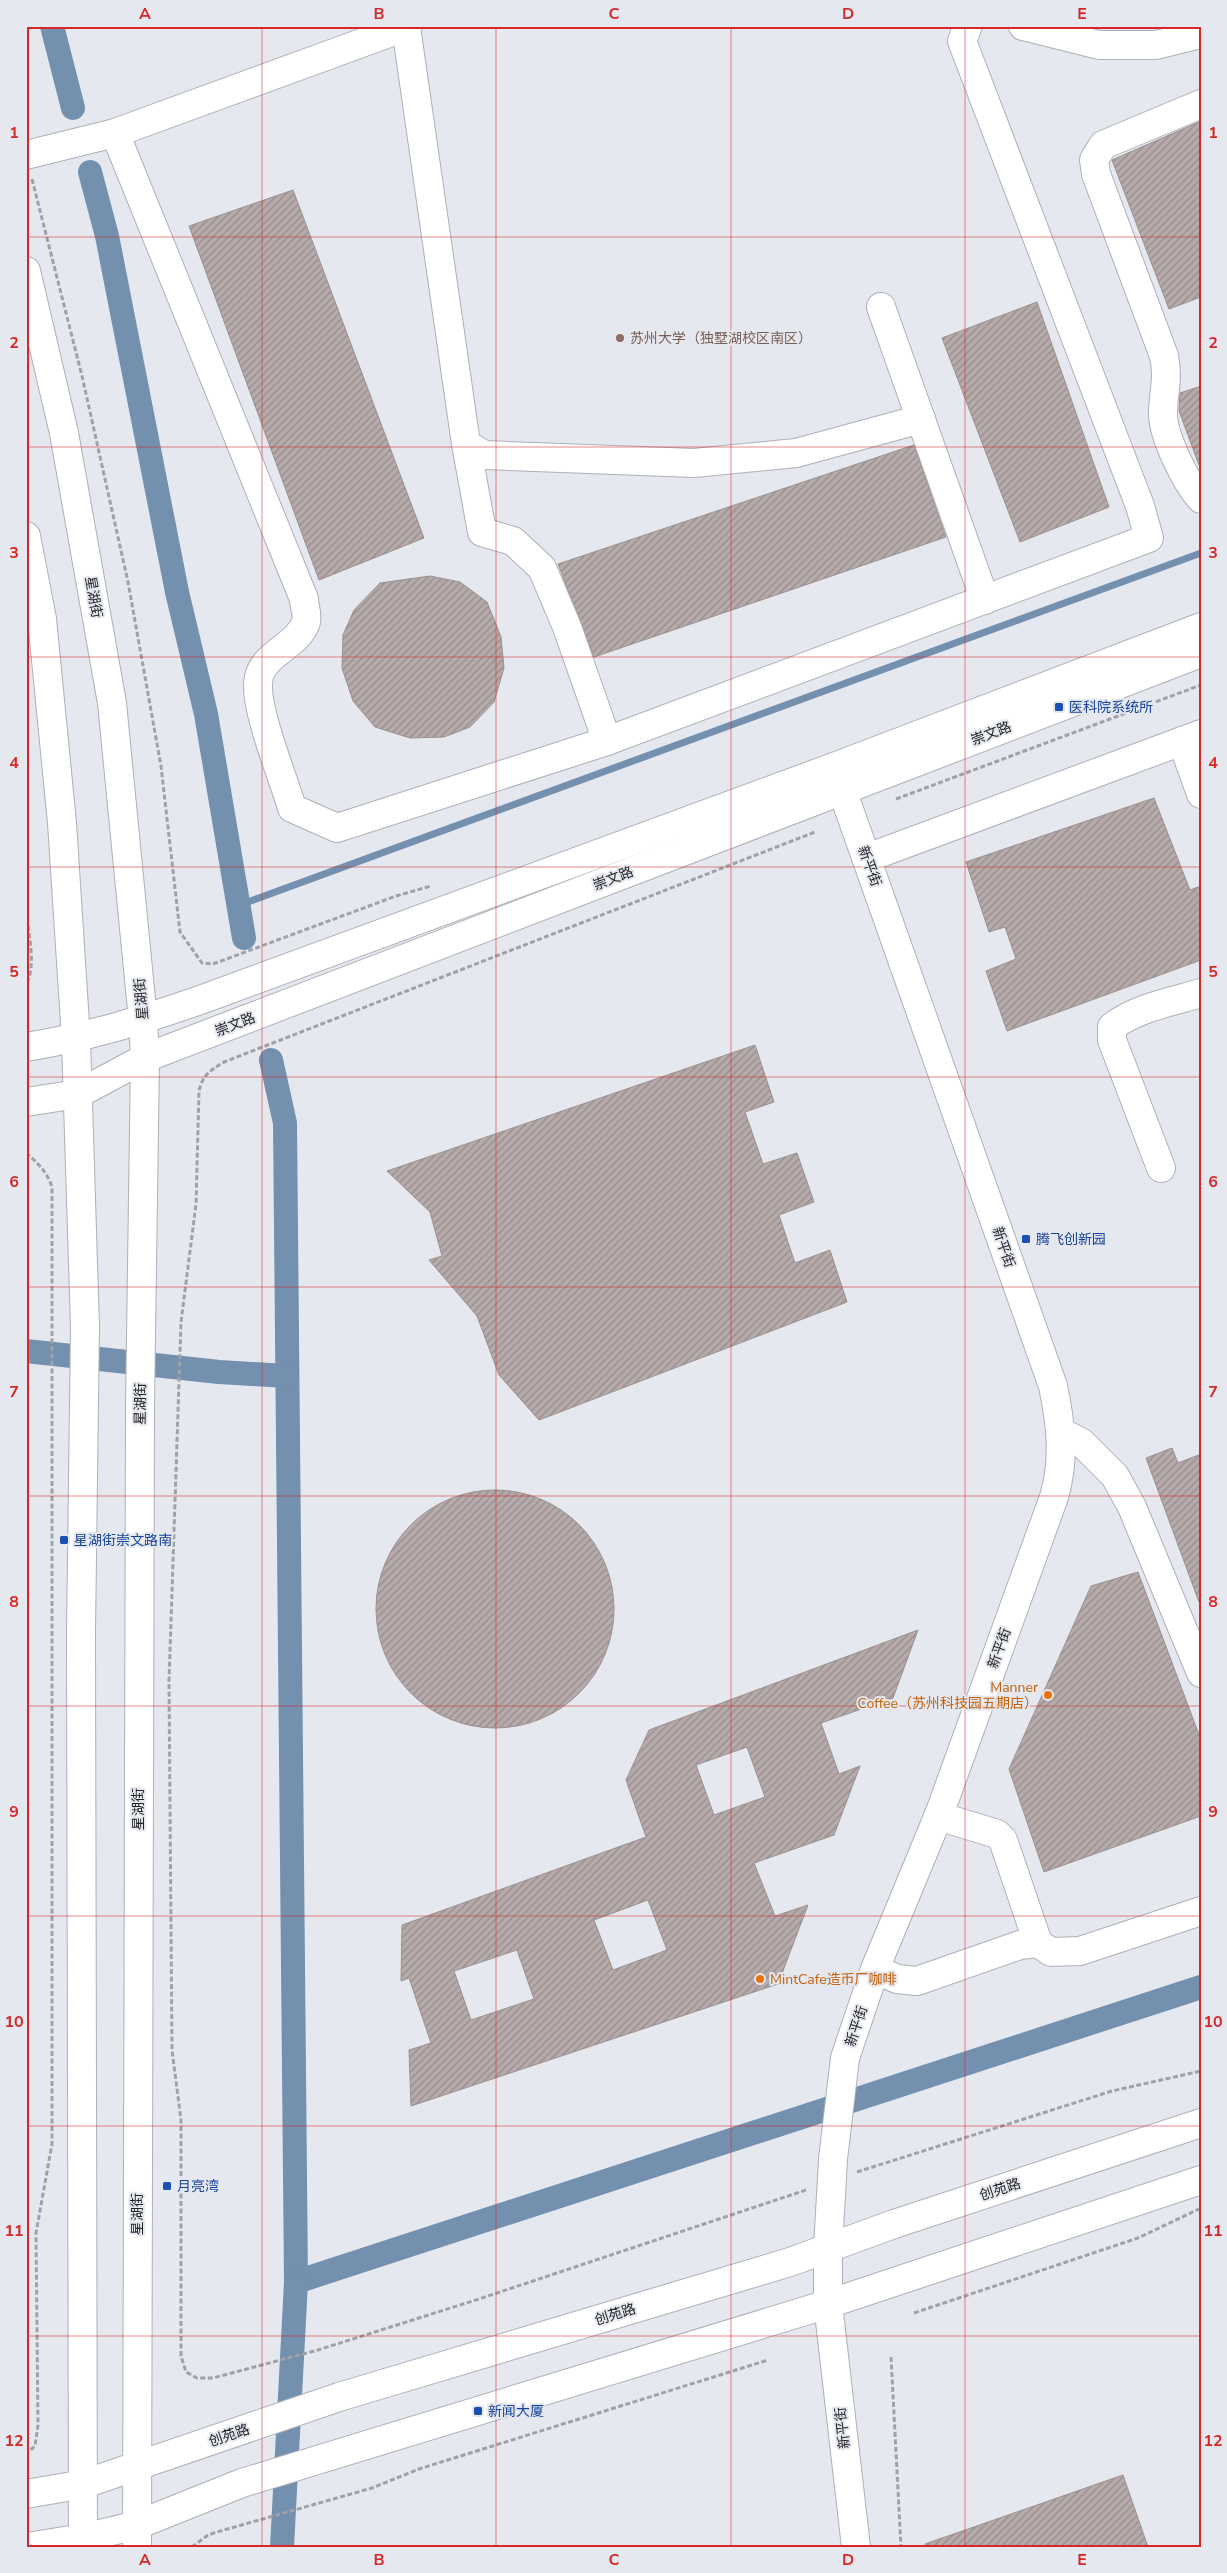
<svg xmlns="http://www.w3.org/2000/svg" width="1227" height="2573" font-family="'Nunito Sans','Noto Sans SC',sans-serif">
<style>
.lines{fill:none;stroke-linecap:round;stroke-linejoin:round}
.stream{stroke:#7390af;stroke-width:7}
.canal{stroke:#7390af;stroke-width:24}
.building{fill:url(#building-hatch);stroke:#9a908f;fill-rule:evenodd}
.minor-casing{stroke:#aeafb8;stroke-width:30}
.major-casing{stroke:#aeafb8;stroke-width:30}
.path{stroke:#9fa1a7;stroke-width:3;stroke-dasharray:5 2.5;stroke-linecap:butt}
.minor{stroke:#fff;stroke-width:28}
.major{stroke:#fff;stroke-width:28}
.grid{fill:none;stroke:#d62828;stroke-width:1;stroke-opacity:0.55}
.education-dot{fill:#8d6e63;stroke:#e6e8f0;stroke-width:2}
.transit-dot{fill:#1a4fb4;stroke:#e6e8f0;stroke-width:2}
.food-dot{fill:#e8710a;stroke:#e6e8f0;stroke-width:2}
.labels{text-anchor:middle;stroke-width:4;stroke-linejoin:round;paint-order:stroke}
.education-label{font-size:14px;fill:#785e54;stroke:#e6e8f0;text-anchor:start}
.street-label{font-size:14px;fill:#222326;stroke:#e6e8f0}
.transit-label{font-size:14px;fill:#164399;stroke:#e6e8f0;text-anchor:start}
.food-label{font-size:14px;fill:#c56008;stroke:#e6e8f0;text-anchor:end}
.neatline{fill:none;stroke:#d62828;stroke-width:2}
.grid-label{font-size:16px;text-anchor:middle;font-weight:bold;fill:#d62828}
</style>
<defs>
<pattern id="building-hatch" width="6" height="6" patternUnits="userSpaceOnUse" patternTransform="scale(1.25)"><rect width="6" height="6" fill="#b6abaa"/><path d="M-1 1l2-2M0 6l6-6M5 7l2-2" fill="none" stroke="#948b8a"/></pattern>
</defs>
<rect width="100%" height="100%" fill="#e6e8f0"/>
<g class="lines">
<path class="stream" d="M237 906 1201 553"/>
<g class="canal">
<path d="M52 26 73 108"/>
<path d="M90 172 107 236 177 592 206 714 244 938"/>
<path d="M271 1060 285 1123 296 2282 1201 1987"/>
<path d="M26 1351 219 1372 287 1376"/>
<path d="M282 2547 296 2282"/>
</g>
</g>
<g class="building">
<path d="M1201 121V297L1169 309 1112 160Z"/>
<path d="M293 190 424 538 319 580 189 226Z"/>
<path d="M1037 302 1109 507 1020 542 942 338Z"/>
<path d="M1201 386V465H1199L1179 411 1180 393Z"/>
<path d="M914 445 946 537 594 657 558 564Z"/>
<path d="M430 576 460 582 487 602 501 637 504 668 494 702 470 727 444 737 410 738 375 727 353 701 342 668 343 635 354 610 380 583Z"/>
<path d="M1154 798 1190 890 1201 886V960L1007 1031 986 971 1016 959 1005 927 989 932 966 862Z"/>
<path d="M755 1045 774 1102 745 1112 763 1164 797 1153 814 1202 779 1215 795 1263 830 1250 847 1302 539 1420 499 1375 477 1316 429 1260 442 1256 430 1212 387 1171Z"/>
<path d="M1172 1448 1178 1463 1201 1454V1602H1199L1146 1458Z"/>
<circle cx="495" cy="1609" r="119"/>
<path d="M1138 1572 1201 1740V1816L1044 1872 1009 1769 1091 1586Z"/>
<path d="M918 1630 893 1698 821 1723 839 1774 860 1766 834 1835 754 1863 775 1916 808 1905 778 1984 411 2106 409 2050 431 2043 409 1978 401 1981 402 1925 646 1837 626 1780 649 1730ZM747 1747 765 1797 714 1815 696 1765ZM648 1900 667 1950 613 1970 594 1920ZM517 1950 534 1999 471 2020 454 1971Z"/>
<path d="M1123 2475 1148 2547H926L925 2544Z"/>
</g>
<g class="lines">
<defs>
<g id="minor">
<path d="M1023 26 1099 45H1156L1201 34"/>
<path d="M406 27 466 444 484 455 694 463 796 453 921 419"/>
<path d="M1201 104 1103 145 1094 160 1096 174 1164 356C1169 380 1163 392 1163 414 1163 436 1186 483 1201 499"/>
<path d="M115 133 304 599C304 605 308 616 306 622 297 648 260 653 258 683 256 712 283 777 292 808L337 828 607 741 1149 538 1140 506 962 41 968 26"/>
<path d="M26 155 115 133 408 26"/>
<path d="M881 307 985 600"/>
<path d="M466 444 482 532 513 541 542 568 567 627 607 741"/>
<path d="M1182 741 1201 794"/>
<path d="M867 858 1201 734"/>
<path d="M26 1047C89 1037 143 1020 203 999L834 767 1201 627"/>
<path d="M26 1102 78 1094 145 1058 1201 653"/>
<path d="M1161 1168 1112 1040V1027C1136 1008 1171 1002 1201 993"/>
<path d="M1061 1432 1082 1443 1115 1476 1132 1507 1201 1673"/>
<path d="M938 1816 997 1834 1003 1840 1038 1943"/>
<path d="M875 1969 897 1979 917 1981 1020 1945 1038 1943 1051 1952 1080 1951 1201 1911"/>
</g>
<g id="major">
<path d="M26 271 64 433 112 703 143 1020 145 1058 140 1407 137 2547"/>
<path d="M26 536 42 619 62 823 76 1039 85 1327 81 1632 83 2547"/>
<path d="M834 767 1053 1386C1061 1424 1065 1459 1054 1497L940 1812 875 1969 845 2058 833 2159 828 2248V2304L856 2547"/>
<path d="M26 2494 84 2484 339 2397 790 2262 894 2224 1201 2123"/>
<path d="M27 2547 83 2538 137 2525 242 2483 828 2304 1201 2180"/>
</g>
</defs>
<use href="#minor" class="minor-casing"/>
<use href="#major" class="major-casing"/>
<g class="path">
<path d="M32 179 82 376 128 582 161 766 180 932 202 963 213 964 396 896 431 886"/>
<path d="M896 799 1201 685"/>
<path d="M26 911C28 932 37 965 26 985"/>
<path d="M26 1153C38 1163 47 1172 52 1187V2144L36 2233 38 2425 35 2446 26 2454"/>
<path d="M857 2172 1112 2091 1201 2071"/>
<path d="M806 2190 479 2299 318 2350 213 2378H197L186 2372 181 2356V2120L172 2050 169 1681 181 1322 196 1204 199 1091C203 1074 210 1071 224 1062L815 832"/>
<path d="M914 2313 1138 2238 1199 2209"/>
<path d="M891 2357 901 2547"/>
<path d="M192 2547 208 2535 217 2532 372 2488 419 2469 768 2360"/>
</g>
<use href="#minor" class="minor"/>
<use href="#major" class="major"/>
</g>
<path class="grid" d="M262 26V2547M496 26V2547M731 26V2547M965 26V2547M26 237H1201M26 447H1201M26 657H1201M26 867H1201M26 1077H1201M26 1287H1201M26 1496H1201M26 1706H1201M26 1916H1201M26 2126H1201M26 2336H1201"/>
<circle class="education-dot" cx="620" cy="338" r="5"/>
<g class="transit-dot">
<rect x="1054" y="702" width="10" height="10" rx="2.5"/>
<rect x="1021" y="1234" width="10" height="10" rx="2.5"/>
<rect x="59" y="1535" width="10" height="10" rx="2.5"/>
<rect x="162" y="2181" width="10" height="10" rx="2.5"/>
<rect x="473" y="2406" width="10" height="10" rx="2.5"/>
</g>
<g class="food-dot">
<circle cx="1048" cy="1695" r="5"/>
<circle cx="760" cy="1979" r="5"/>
</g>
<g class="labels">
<g class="education-label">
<text x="630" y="343">苏州大学（独墅湖校区南区）</text>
</g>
<g class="street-label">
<text transform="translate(94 597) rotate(80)" y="5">星湖街</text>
<text transform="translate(991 733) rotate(-21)" y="5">崇文路</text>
<text transform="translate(870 866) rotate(70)" y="5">新平街</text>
<text transform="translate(613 878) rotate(-21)" y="5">崇文路</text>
<text transform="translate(141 999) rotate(-95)" y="5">星湖街</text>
<text transform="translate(235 1024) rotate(-21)" y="5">崇文路</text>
<text transform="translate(1004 1247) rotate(71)" y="5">新平街</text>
<text transform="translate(140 1404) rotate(-89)" y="5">星湖街</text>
<text transform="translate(999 1648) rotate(-70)" y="5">新平街</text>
<text transform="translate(138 1809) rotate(-90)" y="5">星湖街</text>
<text transform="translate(856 2026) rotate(-72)" y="5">新平街</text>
<text transform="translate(1000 2189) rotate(-18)" y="5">创苑路</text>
<text transform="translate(137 2214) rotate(-90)" y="5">星湖街</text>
<text transform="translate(615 2314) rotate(-17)" y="5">创苑路</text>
<text transform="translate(842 2428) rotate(-96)" y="5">新平街</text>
<text transform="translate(229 2435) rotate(-19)" y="5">创苑路</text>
</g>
<g class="transit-label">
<text x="1069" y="712">医科院系统所</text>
<text x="1036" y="1244">腾飞创新园</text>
<text x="74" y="1545">星湖街崇文路南</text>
<text x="177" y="2191">月亮湾</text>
<text x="488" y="2416">新闻大厦</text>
</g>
<g class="food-label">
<text x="1038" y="1692">Manner<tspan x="1038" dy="16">Coffee（苏州科技园五期店）</tspan></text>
<text x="770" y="1984" text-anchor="start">MintCafe造币厂咖啡</text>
</g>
</g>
<rect width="1227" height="2573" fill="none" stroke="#e6e8f0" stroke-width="55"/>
<rect x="28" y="28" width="1172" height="2518" class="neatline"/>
<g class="grid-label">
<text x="145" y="19">A</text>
<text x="379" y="19">B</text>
<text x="614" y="19">C</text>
<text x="848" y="19">D</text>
<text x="1082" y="19">E</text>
<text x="14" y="138">1</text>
<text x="1213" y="138">1</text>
<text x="14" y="348">2</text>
<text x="1213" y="348">2</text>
<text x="14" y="558">3</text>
<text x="1213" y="558">3</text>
<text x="14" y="768">4</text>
<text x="1213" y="768">4</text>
<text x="14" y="977">5</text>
<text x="1213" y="977">5</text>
<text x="14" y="1187">6</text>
<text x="1213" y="1187">6</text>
<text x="14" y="1397">7</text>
<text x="1213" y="1397">7</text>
<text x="14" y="1607">8</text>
<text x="1213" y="1607">8</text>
<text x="14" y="1817">9</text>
<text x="1213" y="1817">9</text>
<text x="14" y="2027">10</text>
<text x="1213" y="2027">10</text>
<text x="14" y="2236">11</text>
<text x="1213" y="2236">11</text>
<text x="14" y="2446">12</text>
<text x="1213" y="2446">12</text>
<text x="145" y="2565">A</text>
<text x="379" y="2565">B</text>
<text x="614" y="2565">C</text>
<text x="848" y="2565">D</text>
<text x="1082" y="2565">E</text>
</g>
</svg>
